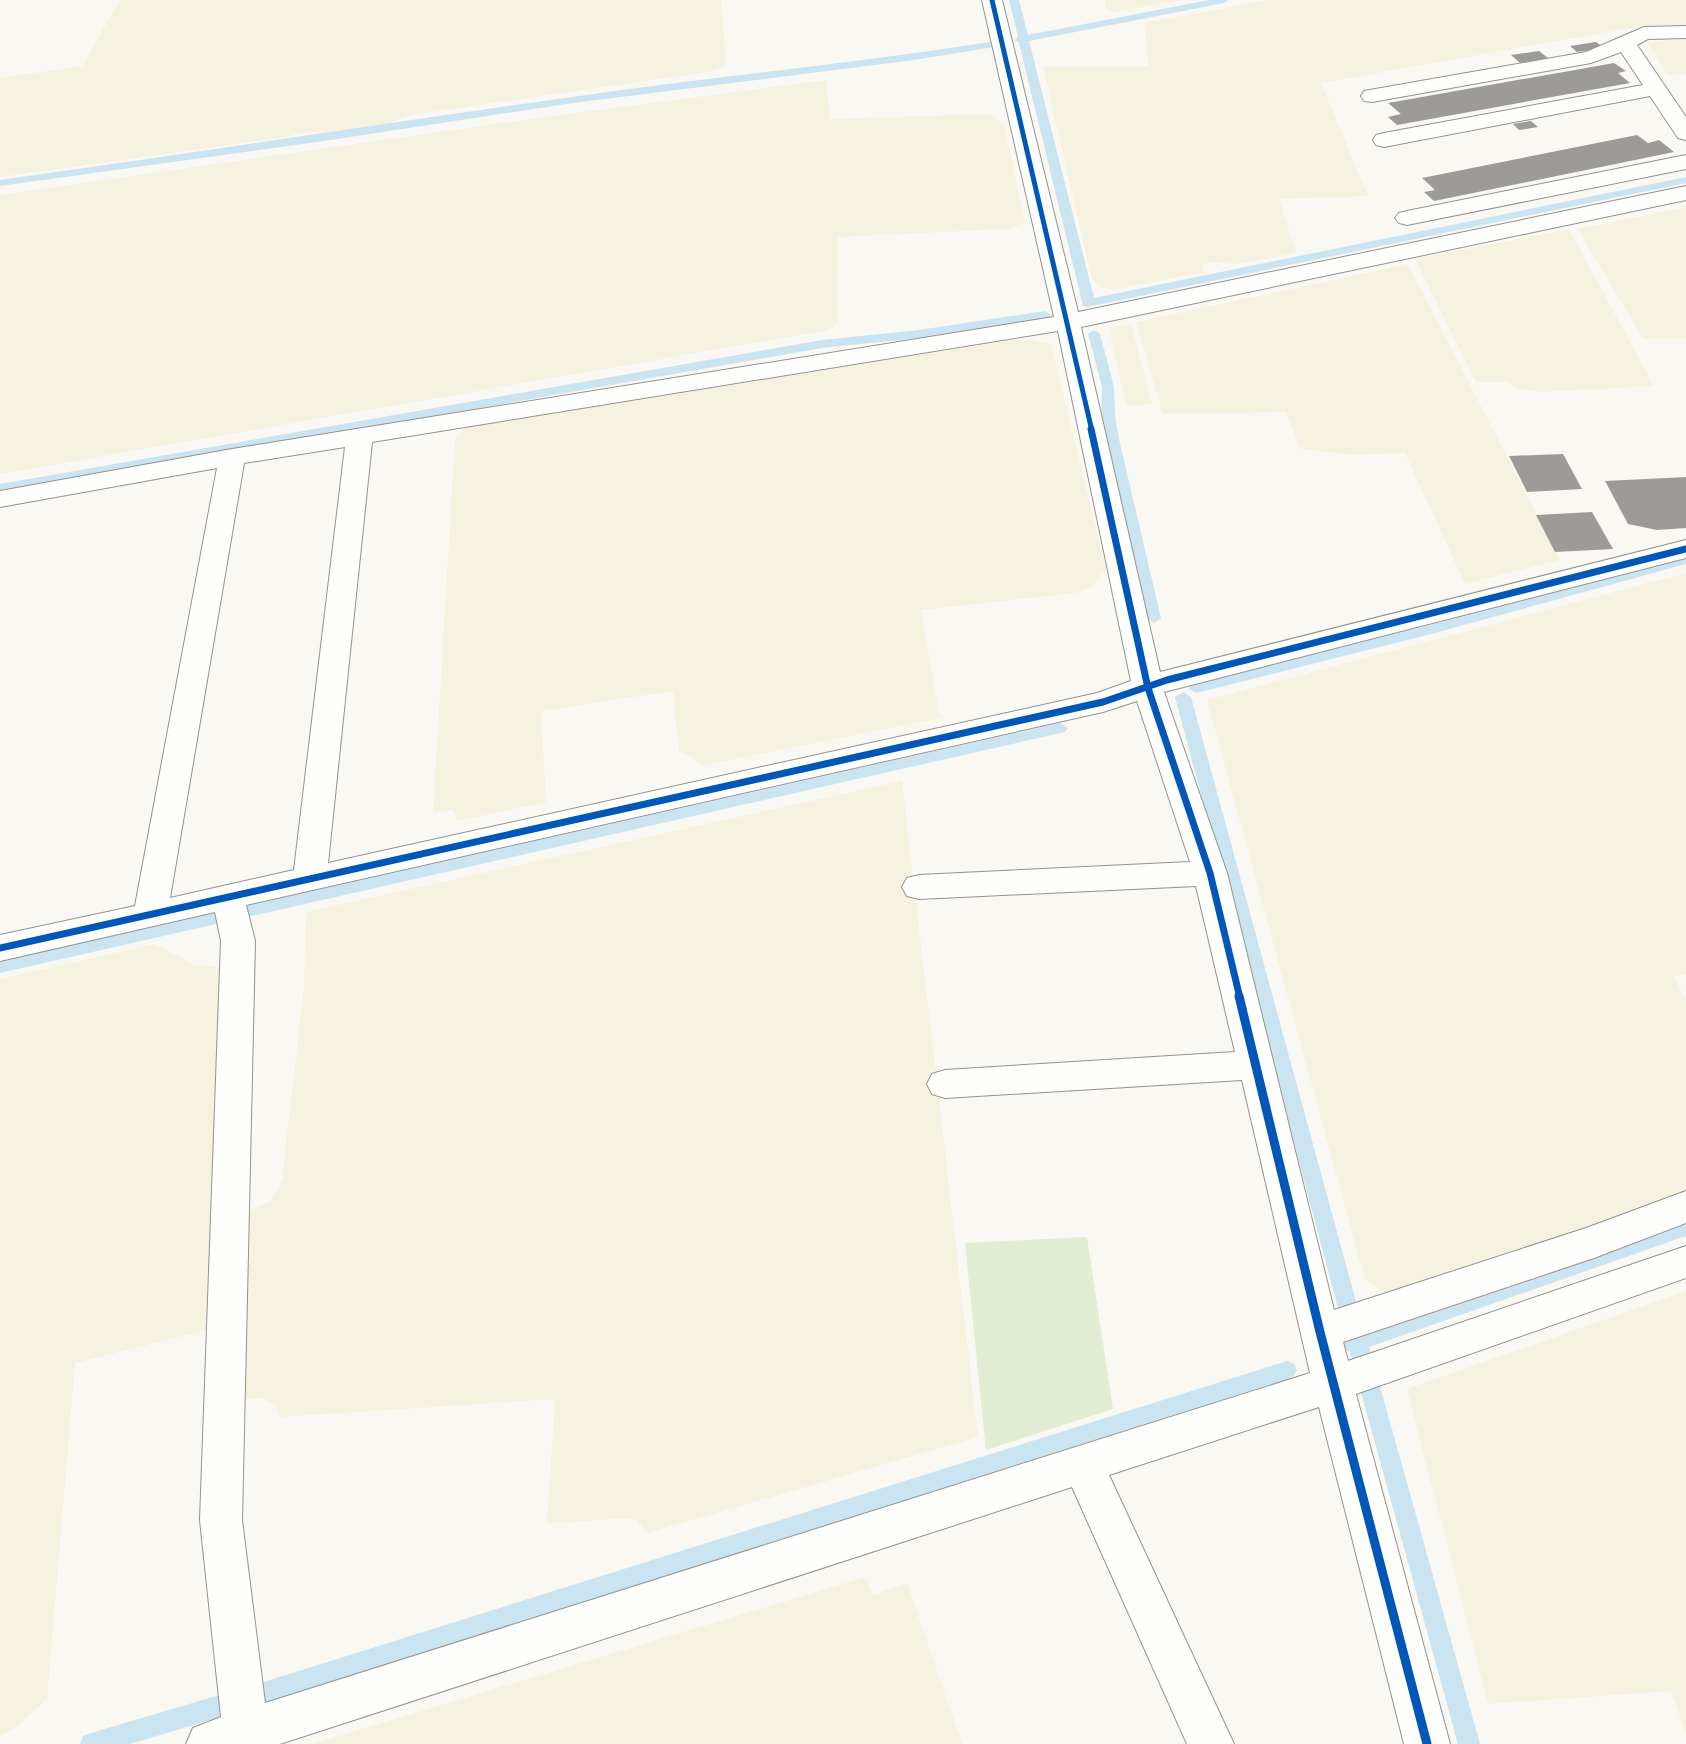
<svg xmlns="http://www.w3.org/2000/svg" width="1686" height="1744" font-family="'Roboto Serif',serif">
<style>
.farmland{fill:#f5f2df}
.green{fill:#e3edd3}
.lines{fill:none;stroke-linecap:round;stroke-linejoin:round}
.stream{fill:#cbe4f1;fill-rule:evenodd}
.building{fill:#9d9b97}
.minor-casing{stroke:#939290;stroke-width:2}
.minor{fill:#fefefd;fill-rule:evenodd}
.cycleway-far2-casing{stroke:#fff;stroke-width:8}
.cycleway-far1-casing{stroke:#fff;stroke-width:10}
.cycleway-casing{stroke:#fff;stroke-width:13}
.cycleway-far2{stroke:#0057b8;stroke-width:5}
.cycleway-far1{stroke:#0057b8;stroke-width:7}
.cycleway{stroke:#0057b8;stroke-width:9}
</style>
<rect width="100%" height="100%" fill="#faf8f2"/>
<g class="farmland">
<path d="M120 0H721L726 66 708 72 410 115 390 123 322 133 309 131 286 137 0 177V78L82 66Z"/>
<path d="M1105 0H1183L1113 12 1106 9Z"/>
<path d="M1269 0H1686V25L1641 26 1321 83 1368 196 1279 199 1296 253 1237 264 1212 262 1202 265 1204 272 1112 290 1101 287 1092 280 1043 67 1149 66 1144 23Z"/>
<path d="M1686 39V74L1668 75 1647 42Z"/>
<path d="M826 80 830 119 989 114 1004 124 1025 223 1007 229 838 237 837 321 834 327 823 331 0 474V195L537 118Z"/>
<path d="M1686 207V339H1643L1578 229Z"/>
<path d="M1569 229 1654 386 1541 392 1519 389 1507 382H1476L1415 259Z"/>
<path d="M1408 264 1560 560 1465 584 1405 453 1354 455 1301 449 1286 412 1163 414 1136 322Z"/>
<path d="M1131 324 1152 404 1126 406 1109 328Z"/>
<path d="M1014 340H1031L1051 344 1106 570 1092 587 1075 593 921 610 940 718 701 766 691 756 679 752 673 691 541 711 546 802 457 821 453 810 433 813 455 439 463 430 471 426Z"/>
<path d="M1686 573V975L1674 976 1686 1001V1192L1388 1294 1365 1280 1207 700Z"/>
<path d="M902 781 978 1437 647 1533 637 1520 625 1518 547 1524 555 1399 279 1417 275 1404 262 1398 244 1399 248 1211 271 1201 282 1180 304 987 306 912Z"/>
<path d="M155 944 195 965 225 967 210 1329 75 1363 47 1699 17 1726 0 1736V979Z"/>
<path d="M1686 1291V1734L1671 1691 1488 1704 1407 1389Z"/>
<path d="M866 1577 873 1595 907 1583 962 1744H312Z"/>
</g>
<path class="green" d="M1087 1237 1113 1409 986 1450 965 1243Z"/>
<g class="lines">
<g class="stream">
<path d="M1009 0H1019L1028 35 1209 0H1229L1224 3 1029 41 1094 298 1686 177V183L1087 307 1083 306 1019 43 1015 40 1018 37Z"/>
<path d="M990 42 995 45 994 47 914 60 573 103 324 141 0 186V180C191 153 381 124 572 97 711 77 851 64 990 42Z"/>
<path d="M1045 311 1051 315 1049 318 919 338 822 348 0 492V484L822 340 919 330Z"/>
<path d="M1094 330 1100 334 1114 387 1115 416 1119 439 1161 618 1154 623 1147 618 1105 439 1101 416 1102 387 1088 334Z"/>
<path d="M1686 556V564L1431 634 1196 693 1188 688 1196 683 1430 625Z"/>
<path d="M1183 692 1191 697 1364 1331 1686 1220V1236L1369 1347 1480 1744H1458L1350 1352 1346 1350 1343 1344 1346 1338 1175 697Z"/>
<path d="M1060 723 1068 728 1065 732 0 973V961Z"/>
<path d="M1287 1361 1294 1364 1297 1370 1294 1376 1287 1379 270 1702 130 1744H80L83 1736 91 1733 270 1680Z"/>
</g>
</g>
<g class="building">
<path d="M1596 42 1604 48 1577 52 1570 46Z"/>
<path d="M1539 51 1548 58 1520 63 1511 55Z"/>
<path d="M1614 63 1626 71 1618 73 1630 83 1397 125 1388 117 1401 114 1388 103Z"/>
<path d="M1531 121 1538 127 1519 130 1513 124Z"/>
<path d="M1637 135 1648 143 1659 140 1674 152 1434 201 1424 192 1435 190 1422 178Z"/>
<path d="M1563 454 1582 489 1527 492 1509 456Z"/>
<path d="M1686 477V528L1657 530 1628 524 1605 481Z"/>
<path d="M1592 512 1613 549 1555 552 1536 515Z"/>
</g>
<g class="lines">
<defs>
<g id="minor">
<path d="M982 0H1002L1078 312 1686 186V200L1081 327 1160 672 1686 540V558L1164 692 1227 873 1334 1310 1586 1228 1686 1191V1223L1594 1258 1343 1342 1348 1361 1686 1246V1278L1356 1394 1450 1744H1404L1319 1407 1109 1475 1234 1744H1187L1072 1487 280 1744H186L193 1728 221 1717 200 1520 221 941 215 912 0 961V935L135 906 217 468 0 507V491L232 449 1054 317ZM1058 331 1131 681 1097 693 328 863 372 442ZM345 447 294 870 170 898 244 463ZM1137 701 1190 862 919 875 907 878 902 887 907 896 919 899 1196 886 1235 1052 945 1070 932 1074 927 1084 932 1094 945 1098 1242 1080 1310 1373 265 1703 242 1520 255 941 246 905 1103 712Z"/>
<path d="M1686 26V38L1648 39 1637 45 1686 117V140L1678 138 1650 96 1384 147 1376 145 1373 140 1376 135 1384 133 1643 85 1621 52 1591 63 1372 102 1364 101 1361 96 1364 91 1586 52 1644 27Z"/>
<path d="M1686 155V169L1407 225 1399 223 1395 218 1399 213 1407 211Z"/>
</g>
</defs>
<use href="#minor" class="minor-casing"/>
<use href="#minor" class="minor"/>
<defs>
<path id="cycleway-far2" d="M992 0 1092 431"/>
<g id="cycleway-far1">
<path d="M1091 429 1148 688 1210 873 1240 998"/>
<path d="M0 948 1103 702 1167 680 1686 549"/>
</g>
<path id="cycleway" d="M1239 996 1320 1332 1427 1744"/>
</defs>
<use href="#cycleway-far2" class="cycleway-far2-casing"/>
<use href="#cycleway-far1" class="cycleway-far1-casing"/>
<use href="#cycleway" class="cycleway-casing"/>
<use href="#cycleway-far2" class="cycleway-far2"/>
<use href="#cycleway-far1" class="cycleway-far1"/>
<use href="#cycleway" class="cycleway"/>
</g>
</svg>
